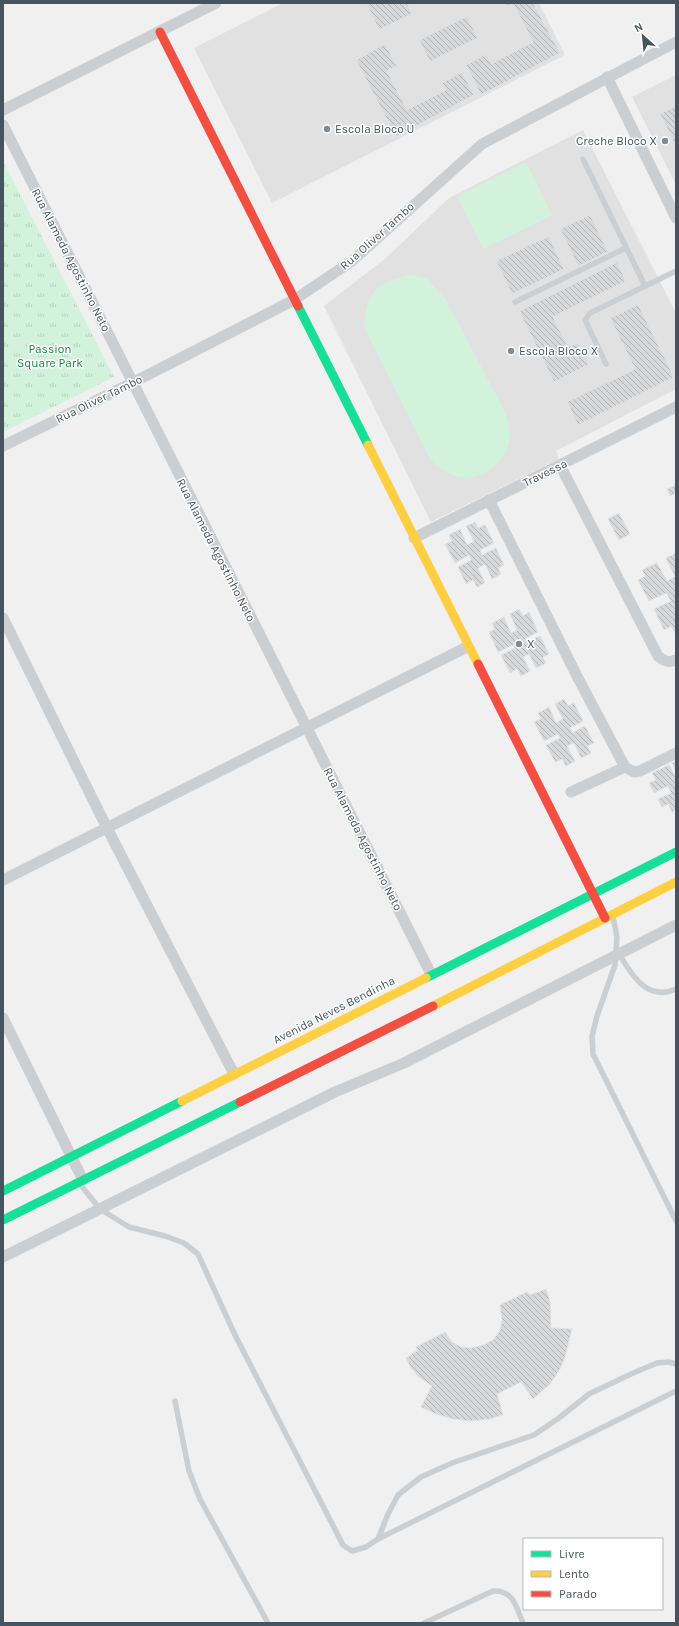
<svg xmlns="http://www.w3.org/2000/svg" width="679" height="1626" font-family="Karla,sans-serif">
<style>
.education{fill:#e2e1e2}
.grass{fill:#d2f2dc}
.park{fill:url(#park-tufts)}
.building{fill:url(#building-back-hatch);stroke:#e2e2e3}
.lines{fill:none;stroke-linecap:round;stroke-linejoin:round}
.lane{stroke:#cbcfd1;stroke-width:5.5}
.street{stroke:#cbcfd1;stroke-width:11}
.fast{stroke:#16e098;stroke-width:9}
.slow{stroke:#ffcf43;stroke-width:9}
.jam{stroke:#f24e42;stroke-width:9}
.poi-dot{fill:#818b91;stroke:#fff;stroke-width:1.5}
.labels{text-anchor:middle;stroke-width:3;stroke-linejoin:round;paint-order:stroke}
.poi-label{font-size:12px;fill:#45545e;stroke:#fff;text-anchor:start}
.street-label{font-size:12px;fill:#45545e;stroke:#fff}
.park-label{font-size:12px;fill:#0d8842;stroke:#fff}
</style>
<defs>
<pattern id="park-tufts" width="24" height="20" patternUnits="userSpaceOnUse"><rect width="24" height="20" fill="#d2f2dc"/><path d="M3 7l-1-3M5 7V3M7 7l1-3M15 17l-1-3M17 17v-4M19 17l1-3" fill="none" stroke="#b6d1bf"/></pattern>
<pattern id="building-back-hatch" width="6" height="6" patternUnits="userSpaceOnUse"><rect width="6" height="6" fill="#d7d8da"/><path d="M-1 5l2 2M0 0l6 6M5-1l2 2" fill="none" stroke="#b0b2b4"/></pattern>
</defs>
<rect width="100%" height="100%" fill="#f1f0f0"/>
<g class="education">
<path d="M283 3H539L565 55 272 203 194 48Z"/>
<path d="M676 75V185L632 97Z"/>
<path d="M583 130 676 313V389L556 451 559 459 431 522 324 306 386 258 449 198Z"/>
</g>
<g class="grass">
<path d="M526 162 552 215 483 249 457 197Z"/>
<path d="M411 275 427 279 446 300 505 412C508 422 511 431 509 442 508 448 505 454 501 459 482 486 450 481 430 459L365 329C364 294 377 281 411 275Z"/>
</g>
<path class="park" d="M3 161 114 377 3 432Z"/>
<g class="building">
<path d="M366 3H407L412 14 379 30Z"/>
<path d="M504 3H533L560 53 481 95 466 65 486 54 491 64 533 42 513 3 506 7Z"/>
<path d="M467 16 478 38 430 62 419 40Z"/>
<path d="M385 44 397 66 387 71 407 110 446 90 442 83 462 72 474 95 396 137 356 60Z"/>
<path d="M676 106V146L660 114Z"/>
<path d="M590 215 608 252 578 266 560 229Z"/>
<path d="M549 236 564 269 512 294 496 261Z"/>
<path d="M617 262 626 281 553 317 568 347 578 343 589 364 554 382 519 311Z"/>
<path d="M638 304 674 377 578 425 567 402 635 369 610 318Z"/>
<path d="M676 485V493L670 496 667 489Z"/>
<path d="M619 513 630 534 619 540 608 519Z"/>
<path d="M475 522 478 528 485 525 494 543 480 550 482 555 496 548 504 565 498 568 501 574 492 579 485 564 478 568 485 583 477 587 473 580 466 584 458 567 471 560 469 555 455 563 445 544 452 541 449 535 460 529 467 545 474 541 466 526Z"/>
<path d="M676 553V633H675L671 626 664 630 654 609 671 601 666 593 649 601 638 580 645 576 642 570 657 563 667 581 675 577 666 558Z"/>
<path d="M519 609 523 616 529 612 538 632 525 639 527 642 540 636 549 654 543 657 546 663 536 668 529 654 523 657 530 671 521 676 517 669 510 673 501 655 515 648 513 645 498 652 489 632 495 629 492 623 504 617 511 633 517 630 510 614Z"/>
<path d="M564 699 568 706 574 703 583 721 570 728 572 733 585 726 594 743 587 746 591 753 581 758 574 743 567 746 575 761 566 766 562 759 555 762 546 745 560 738 558 734 544 741 534 722 541 719 538 713 549 707 556 723 563 719 555 704Z"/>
<path d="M676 761V771L672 763Z"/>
<path d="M669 765 676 778V810L672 812 668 804 662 807 658 799 671 793 668 786 654 793 649 783 656 780 652 773Z"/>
<path d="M546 1289 550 1301 551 1328 572 1329 565 1357 559 1371 549 1385 533 1399 521 1382 497 1394 503 1415 489 1419 470 1421 453 1419 436 1414 421 1407 432 1386 420 1378 411 1368 406 1358 418 1350 416 1347 445 1332 452 1342 461 1347 471 1348 484 1345 494 1339 500 1330 502 1321 500 1305 527 1292 530 1295Z"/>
</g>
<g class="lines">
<g class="lane">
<path d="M583 159 645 286"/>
<path d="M515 302 626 248"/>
<path d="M606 364 585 320 590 313 676 271"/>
<path d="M613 917 617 937 615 965 597 1016 592 1036 593 1054 676 1221"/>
<path d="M619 954C632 975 647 1002 676 989"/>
<path d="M79 1183 100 1209 129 1227 165 1236 184 1243 198 1254 235 1335 343 1545 352 1551 366 1547 378 1539 388 1514 398 1495 421 1477 452 1463 534 1435 559 1418 589 1394 631 1374 657 1363 669 1362 676 1364"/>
<path d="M175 1401 189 1471 200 1499 268 1623"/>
<path d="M378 1539 676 1391"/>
<path d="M424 1623 493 1591C514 1590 516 1607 523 1623"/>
</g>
<g class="street">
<path d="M607 77 676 218"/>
<path d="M3 110 216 3"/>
<path d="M3 125 431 974"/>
<path d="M3 446 132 383 294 300 352 261 482 144 676 42"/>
<path d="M560 465 658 656C664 661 668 663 676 660"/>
<path d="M489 500 578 678 625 767 634 772 640 771 676 753"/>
<path d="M414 538 676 407"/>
<path d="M3 618 107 828 234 1074"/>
<path d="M571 792 625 767"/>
<path d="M3 880 467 647"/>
<path d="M3 1018 83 1180"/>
<path d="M3 1257 335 1092 404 1063 676 925"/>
</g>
<g class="fast">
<path d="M298 306 368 445"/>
<path d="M426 978 676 852"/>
<path d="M3 1191 182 1101"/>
<path d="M3 1220 240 1102"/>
</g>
<g class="slow">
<path d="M368 445 478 664"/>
<path d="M433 1006 676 882"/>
<path d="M182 1101 426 978"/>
</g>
<g class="jam">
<path d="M160 32 298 306"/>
<path d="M478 664 605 918"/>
<path d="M240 1102 433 1006"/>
</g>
</g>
<g class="poi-dot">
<circle cx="327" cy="129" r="4"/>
<circle cx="665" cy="141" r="4"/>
<circle cx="511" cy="351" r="4"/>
<circle cx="519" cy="644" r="4"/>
</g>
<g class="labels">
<g class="poi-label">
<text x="335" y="133">Escola Bloco U</text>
<text x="657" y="145" text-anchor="end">Creche Bloco X</text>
<text x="519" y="355">Escola Bloco X</text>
<text x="527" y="648">X</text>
</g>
<g class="street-label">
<text transform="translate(377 236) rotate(-42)" y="4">Rua Oliver Tambo</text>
<text transform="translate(71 260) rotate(63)" y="4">Rua Alameda Agostinho Neto</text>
<text transform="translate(99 399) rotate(-26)" y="4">Rua Oliver Tambo</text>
<text transform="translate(545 473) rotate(-26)" y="4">Travessa</text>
<text transform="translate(216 550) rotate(63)" y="4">Rua Alameda Agostinho Neto</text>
<text transform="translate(363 839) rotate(63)" y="4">Rua Alameda Agostinho Neto</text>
<text transform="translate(334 1010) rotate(-27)" y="4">Avenida Neves Bendinha</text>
</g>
<g class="park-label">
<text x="50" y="353">Passion<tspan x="50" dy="14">Square Park</tspan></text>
</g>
</g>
<rect width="679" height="1626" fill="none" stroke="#45545e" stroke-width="8"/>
<rect x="523" y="1538" width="140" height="72" fill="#ffffff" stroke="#b5bbbf"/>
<rect x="531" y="1551" width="20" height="6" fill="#16e098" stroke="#b5bbbf"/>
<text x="559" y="1558" font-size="12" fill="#45545e">Livre</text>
<rect x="531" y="1571" width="20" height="6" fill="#ffcf43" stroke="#b5bbbf"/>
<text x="559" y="1578" font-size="12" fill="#45545e">Lento</text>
<rect x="531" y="1591" width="20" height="6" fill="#f24e42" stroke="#b5bbbf"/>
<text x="559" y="1598" font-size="12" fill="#45545e">Parado</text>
<g transform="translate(643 36) rotate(333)" stroke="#ffffff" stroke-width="3" paint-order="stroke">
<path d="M0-3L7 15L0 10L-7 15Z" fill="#45545e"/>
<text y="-6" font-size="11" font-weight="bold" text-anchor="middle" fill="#45545e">N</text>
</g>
</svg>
